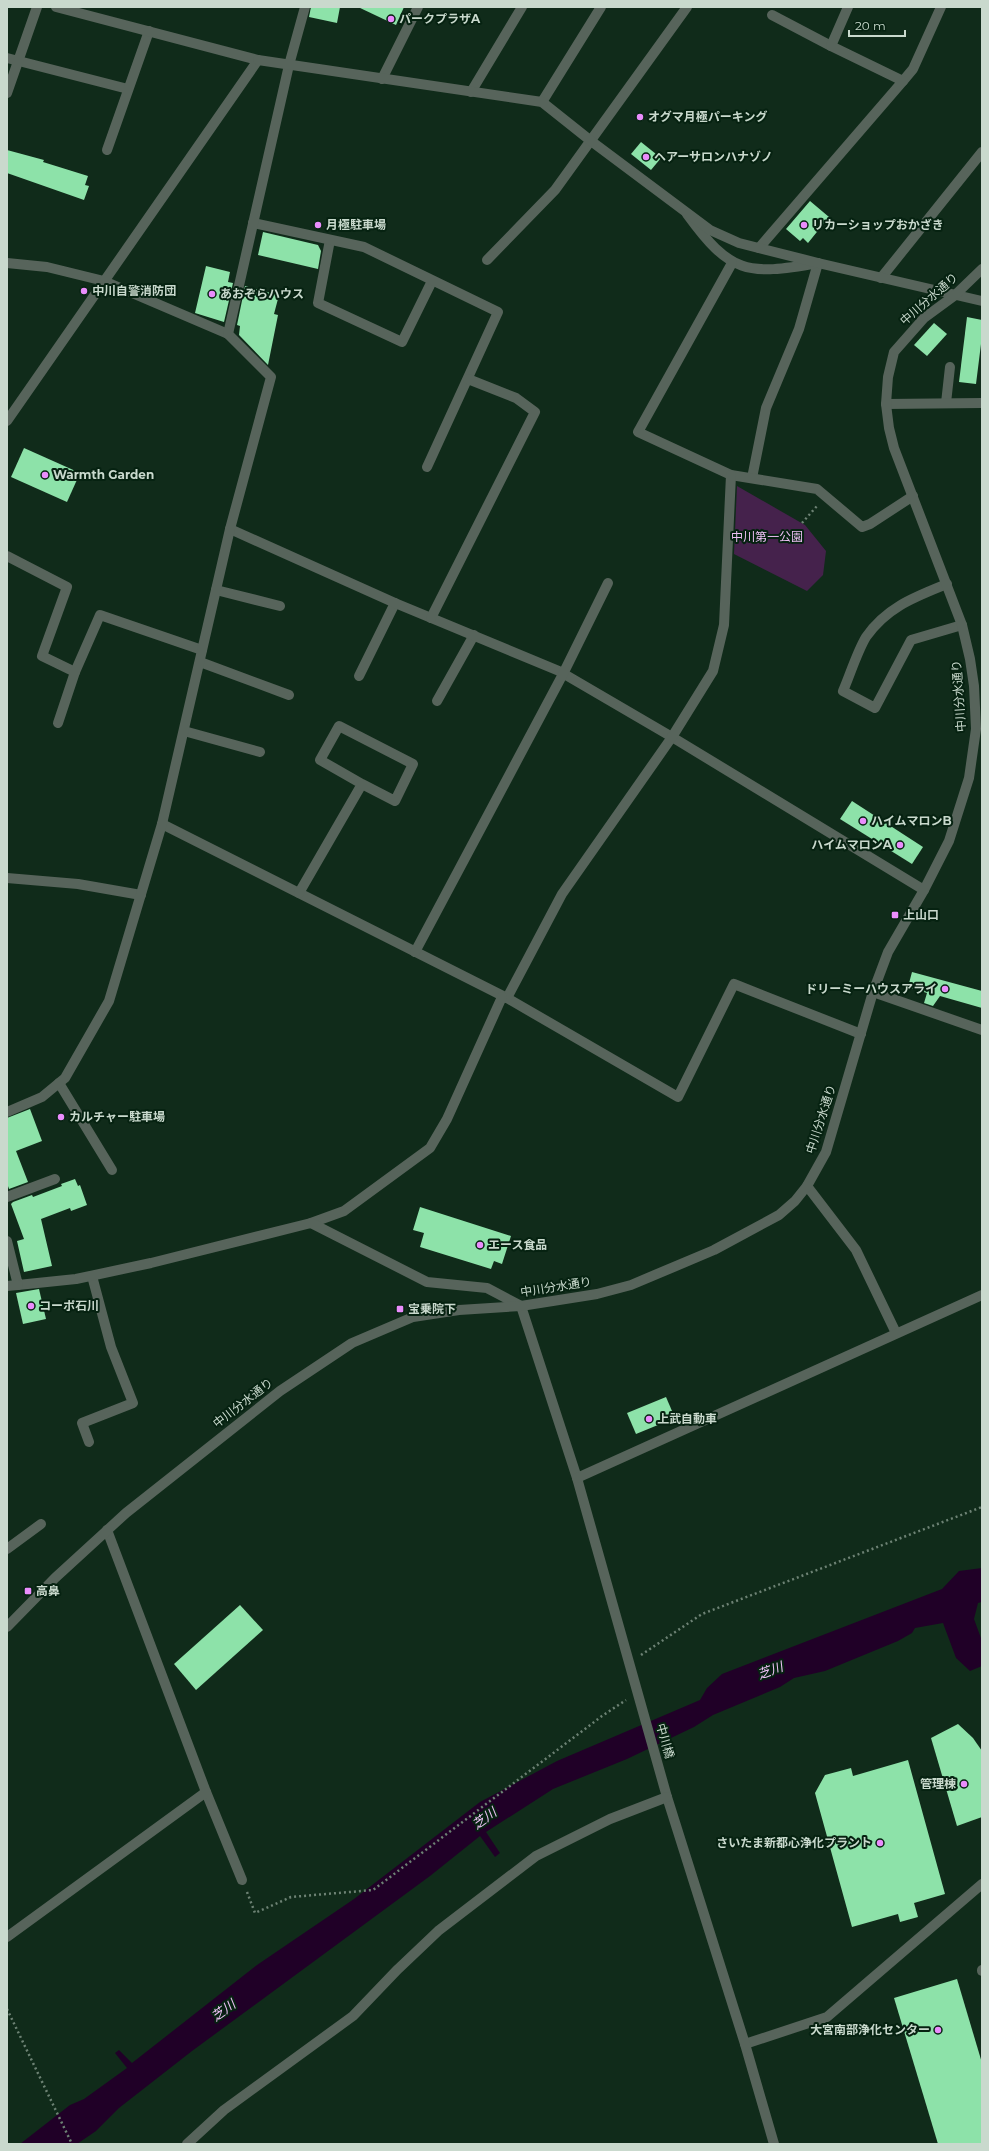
<svg xmlns="http://www.w3.org/2000/svg" width="989" height="2151" font-family="Montserrat,'Noto Sans JP',sans-serif">
<style>
.green{fill:#45224c}
.water{fill:#200027}
.building{fill:#8de2a9}
.lines{fill:none;stroke-linecap:round;stroke-linejoin:round}
.path{stroke:#6d8274;stroke-width:2.5;stroke-dasharray:2 3;stroke-linecap:butt}
.service{stroke:#57645b;stroke-width:10}
.minor{stroke:#57645b;stroke-width:10}
.tertiary{stroke:#57645b;stroke-width:10}
.poi-dot{fill:#ea8dfc;stroke:#062211;stroke-width:1.5}
.labels{text-anchor:middle;stroke-width:4;stroke-linejoin:round;paint-order:stroke}
.poi-label{font-size:12px;font-weight:bold;fill:#c9d9cd;stroke:#062211;text-anchor:start}
.street-label{font-size:12px;fill:#c9d9cd;stroke:#062211}
.park-label{font-size:12px;fill:#ecbff4;stroke:#062211}
.water-label{font-size:13px;font-style:italic;fill:#f2c5fa;stroke:#062211}
</style>
<rect width="100%" height="100%" fill="#102b1a"/>
<path class="green" d="M737 486 805 525 826 551 823 575 807 591 734 554Z"/>
<path class="water" d="M982 1568V1602L978 1603 974 1619 982 1641V1666L970 1671 956 1658 943 1623 915 1628 912 1633 898 1641 825 1671 794 1678 780 1687 713 1715 694 1727 627 1759 553 1789 486 1832 500 1853 495 1857 480 1836 430 1876 192 2051 119 2108 96 2131 77 2144H20L70 2105 84 2099 127 2068 115 2053 119 2050 132 2063 257 1965 354 1899 480 1802 557 1761 700 1700 707 1688 722 1674 942 1589 959 1571Z"/>
<g class="building">
<path d="M311 7H340L337 23 309 17Z"/>
<path d="M358 7H404L396 25Z"/>
<path d="M641 142 661 158 651 170 631 154Z"/>
<path d="M7 150 44 160 43 162 88 176 85 185 89 186 84 200 7 173Z"/>
<path d="M810 201 829 217 808 243 803 238 800 241 786 229Z"/>
<path d="M263 232 318 245 321 251 318 269 258 255Z"/>
<path d="M206 266 230 272 228 282 233 283 224 322 195 313Z"/>
<path d="M245 286 279 295 274 314 278 315 268 365 239 335 240 326 237 325Z"/>
<path d="M967 317 982 320V336L976 384 959 382Z"/>
<path d="M934 323 947 334 927 356 914 345Z"/>
<path d="M24 448 80 473 67 502 11 477Z"/>
<path d="M852 801 923 847 912 864 840 819Z"/>
<path d="M912 972 982 991V1008L940 996 933 1006 924 1003 927 993 908 987Z"/>
<path d="M30 1109 42 1141 16 1151 28 1182 9 1189 7 1183V1118Z"/>
<path d="M75 1179 78 1186 80 1185 87 1205 71 1211 70 1208 41 1219 52 1266 24 1272 17 1241 24 1239 11 1204 13 1202 32 1195 33 1197 62 1186 61 1184Z"/>
<path d="M420 1207 511 1236 502 1264 494 1261 491 1269 420 1247 424 1233 413 1230Z"/>
<path d="M39 1289 46 1319 23 1324 16 1293Z"/>
<path d="M666 1397 675 1418 636 1434 627 1413Z"/>
<path d="M240 1605 263 1630 196 1690 174 1664Z"/>
<path d="M958 1724 973 1738 982 1751V1817L957 1826 931 1738Z"/>
<path d="M908 1760 945 1894 914 1903 918 1917 900 1922 898 1914 852 1927 815 1793 825 1775 851 1768 853 1776Z"/>
<path d="M957 1979 982 2063V2144H938L894 1998Z"/>
</g>
<g class="lines">
<g class="path">
<path d="M802 523 817 506"/>
<path d="M641 1655 702 1614 982 1507"/>
<path d="M247 1892 255 1913 291 1897 373 1890 602 1716 626 1700"/>
<path d="M7 2009 72 2144"/>
</g>
<g class="service">
<path d="M772 15 831 46"/>
<path d="M7 58 128 89"/>
<path d="M471 92 522 7"/>
<path d="M7 93 37 7"/>
<path d="M542 102 601 7"/>
<path d="M107 150 149 31"/>
<path d="M330 240 318 303 402 342 432 281"/>
<path d="M881 278 982 152"/>
<path d="M946 403 950 367"/>
<path d="M886 404 982 403"/>
<path d="M752 478 766 408 799 329 818 263"/>
<path d="M947 584C915 597 887 607 866 637 857 652 850 675 843 691L875 708 911 640 962 625"/>
<path d="M216 590 280 606"/>
<path d="M200 662 289 695"/>
<path d="M359 676 395 603"/>
<path d="M437 701 474 635"/>
<path d="M184 731 260 752"/>
<path d="M59 1083 112 1170"/>
<path d="M7 1197 55 1179"/>
<path d="M89 1442 82 1423 133 1403 111 1347 92 1276"/>
<path d="M745 2044 827 2017 982 1884"/>
</g>
<g class="minor">
<path d="M382 79 418 7"/>
<path d="M903 81 913 69 941 7"/>
<path d="M687 214C730 273 746 276 818 263"/>
<path d="M253 223 364 247 498 312 427 467"/>
<path d="M759 248 903 81 831 46 848 7"/>
<path d="M487 260 555 190 687 7"/>
<path d="M7 263 47 267 104 281 228 334"/>
<path d="M732 263 638 432 731 475 817 489 862 527 870 524 913 496"/>
<path d="M7 421 258 60 56 7"/>
<path d="M230 529 395 603 559 671 672 737 924 890"/>
<path d="M7 556 67 587 42 656 75 672"/>
<path d="M431 618 535 412 516 398 468 379"/>
<path d="M58 723 75 672 100 615 202 650"/>
<path d="M162 824 507 998 678 1097 734 984 861 1034"/>
<path d="M7 878 78 884 141 895"/>
<path d="M299 893 362 784 395 801 413 764 339 726 320 760 362 784"/>
<path d="M415 952 563 674 608 583"/>
<path d="M873 992 982 1030"/>
<path d="M507 998 562 894 672 737 713 671 724 625 731 475"/>
<path d="M7 1112 42 1097 65 1078 109 1001 162 824 230 529 271 377 228 334 289 65 305 7"/>
<path d="M807 1186 856 1250 896 1333"/>
<path d="M311 1223 344 1211 430 1148 447 1119 502 997"/>
<path d="M7 1241 18 1285 76 1279 151 1263 311 1223 427 1282 487 1288 521 1306 577 1478 667 1797 745 2044 774 2144"/>
<path d="M7 1286 18 1285"/>
<path d="M577 1478 982 1295"/>
<path d="M7 1549 41 1524"/>
<path d="M206 1792 242 1880"/>
<path d="M7 1937 206 1792 107 1530"/>
<path d="M982 1970V1971"/>
<path d="M187 2144 224 2110 353 2016 398 1969 438 1931 536 1856 610 1819 667 1797"/>
</g>
<g class="tertiary">
<path d="M258 60 542 102 591 141 710 230 739 243 818 263 982 301"/>
<path d="M7 1627 55 1578 126 1513 280 1391 352 1343 413 1317 459 1310 521 1306 597 1294 631 1285 714 1250 779 1215 795 1201 807 1186 826 1152 873 992 888 952 924 890 949 841 969 778 976 729 974 686 970 659 962 625 894 448 889 428 886 404 888 377 894 352 924 318 954 296 982 269"/>
</g>
</g>
<g class="poi-dot">
<circle cx="391" cy="19" r="4"/>
<circle cx="640" cy="117" r="4"/>
<circle cx="646" cy="157" r="4"/>
<circle cx="318" cy="225" r="4"/>
<circle cx="804" cy="225" r="4"/>
<circle cx="84" cy="291" r="4"/>
<circle cx="212" cy="294" r="4"/>
<circle cx="45" cy="475" r="4"/>
<circle cx="863" cy="821" r="4"/>
<circle cx="900" cy="845" r="4"/>
<rect x="891" y="911" width="8" height="8" rx="2"/>
<circle cx="945" cy="989" r="4"/>
<circle cx="61" cy="1117" r="4"/>
<circle cx="480" cy="1245" r="4"/>
<circle cx="31" cy="1306" r="4"/>
<rect x="396" y="1305" width="8" height="8" rx="2"/>
<circle cx="649" cy="1419" r="4"/>
<rect x="24" y="1587" width="8" height="8" rx="2"/>
<circle cx="964" cy="1784" r="4"/>
<circle cx="880" cy="1843" r="4"/>
<circle cx="938" cy="2030" r="4"/>
</g>
<g class="labels">
<g class="poi-label">
<text x="399" y="23">パークプラザA</text>
<text x="648" y="121">オグマ月極パーキング</text>
<text x="654" y="161">ヘアーサロンハナゾノ</text>
<text x="326" y="229">月極駐車場</text>
<text x="812" y="229">リカーショップおかざき</text>
<text x="92" y="295">中川自警消防団</text>
<text x="220" y="298">あおぞらハウス</text>
<text x="53" y="479">Warmth Garden</text>
<text x="871" y="825">ハイムマロンB</text>
<text x="892" y="849" text-anchor="end">ハイムマロンA</text>
<text x="903" y="919">上山口</text>
<text x="937" y="993" text-anchor="end">ドリーミーハウスアライ</text>
<text x="69" y="1121">カルチャー駐車場</text>
<text x="488" y="1249">エース食品</text>
<text x="39" y="1310">コーポ石川</text>
<text x="408" y="1313">宝乗院下</text>
<text x="657" y="1423">上武自動車</text>
<text x="36" y="1595">高鼻</text>
<text x="956" y="1788" text-anchor="end">管理棟</text>
<text x="872" y="1847" text-anchor="end">さいたま新都心浄化プラント</text>
<text x="930" y="2034" text-anchor="end">大宮南部浄化センター</text>
</g>
<g class="street-label">
<text transform="translate(929 299) rotate(-41)" y="4">中川分水通り</text>
<text transform="translate(959 696) rotate(-94)" y="4">中川分水通り</text>
<text transform="translate(821 1119) rotate(-72)" y="4">中川分水通り</text>
<text transform="translate(556 1287) rotate(-9)" y="4">中川分水通り</text>
<text transform="translate(243 1403) rotate(-38)" y="4">中川分水通り</text>
<text transform="translate(665 1741) rotate(74)" y="4">中川橋</text>
</g>
<g class="park-label">
<text x="767" y="541">中川第一公園</text>
</g>
<g class="water-label">
<text transform="translate(770 1670) rotate(-20)" y="5">芝川</text>
<text transform="translate(484 1818) rotate(-36)" y="5">芝川</text>
<text transform="translate(223 2010) rotate(-36)" y="5">芝川</text>
</g>
</g>
<rect width="989" height="2151" fill="none" stroke="#c9d9cd" stroke-width="16"/>
<path d="M849 30v6h56v-6" fill="none" stroke="#c9d9cd" stroke-width="2"/>
<text x="855" y="30" font-size="12" fill="#c9d9cd" stroke="#062211" stroke-width="3" paint-order="stroke">20 m</text>
</svg>
